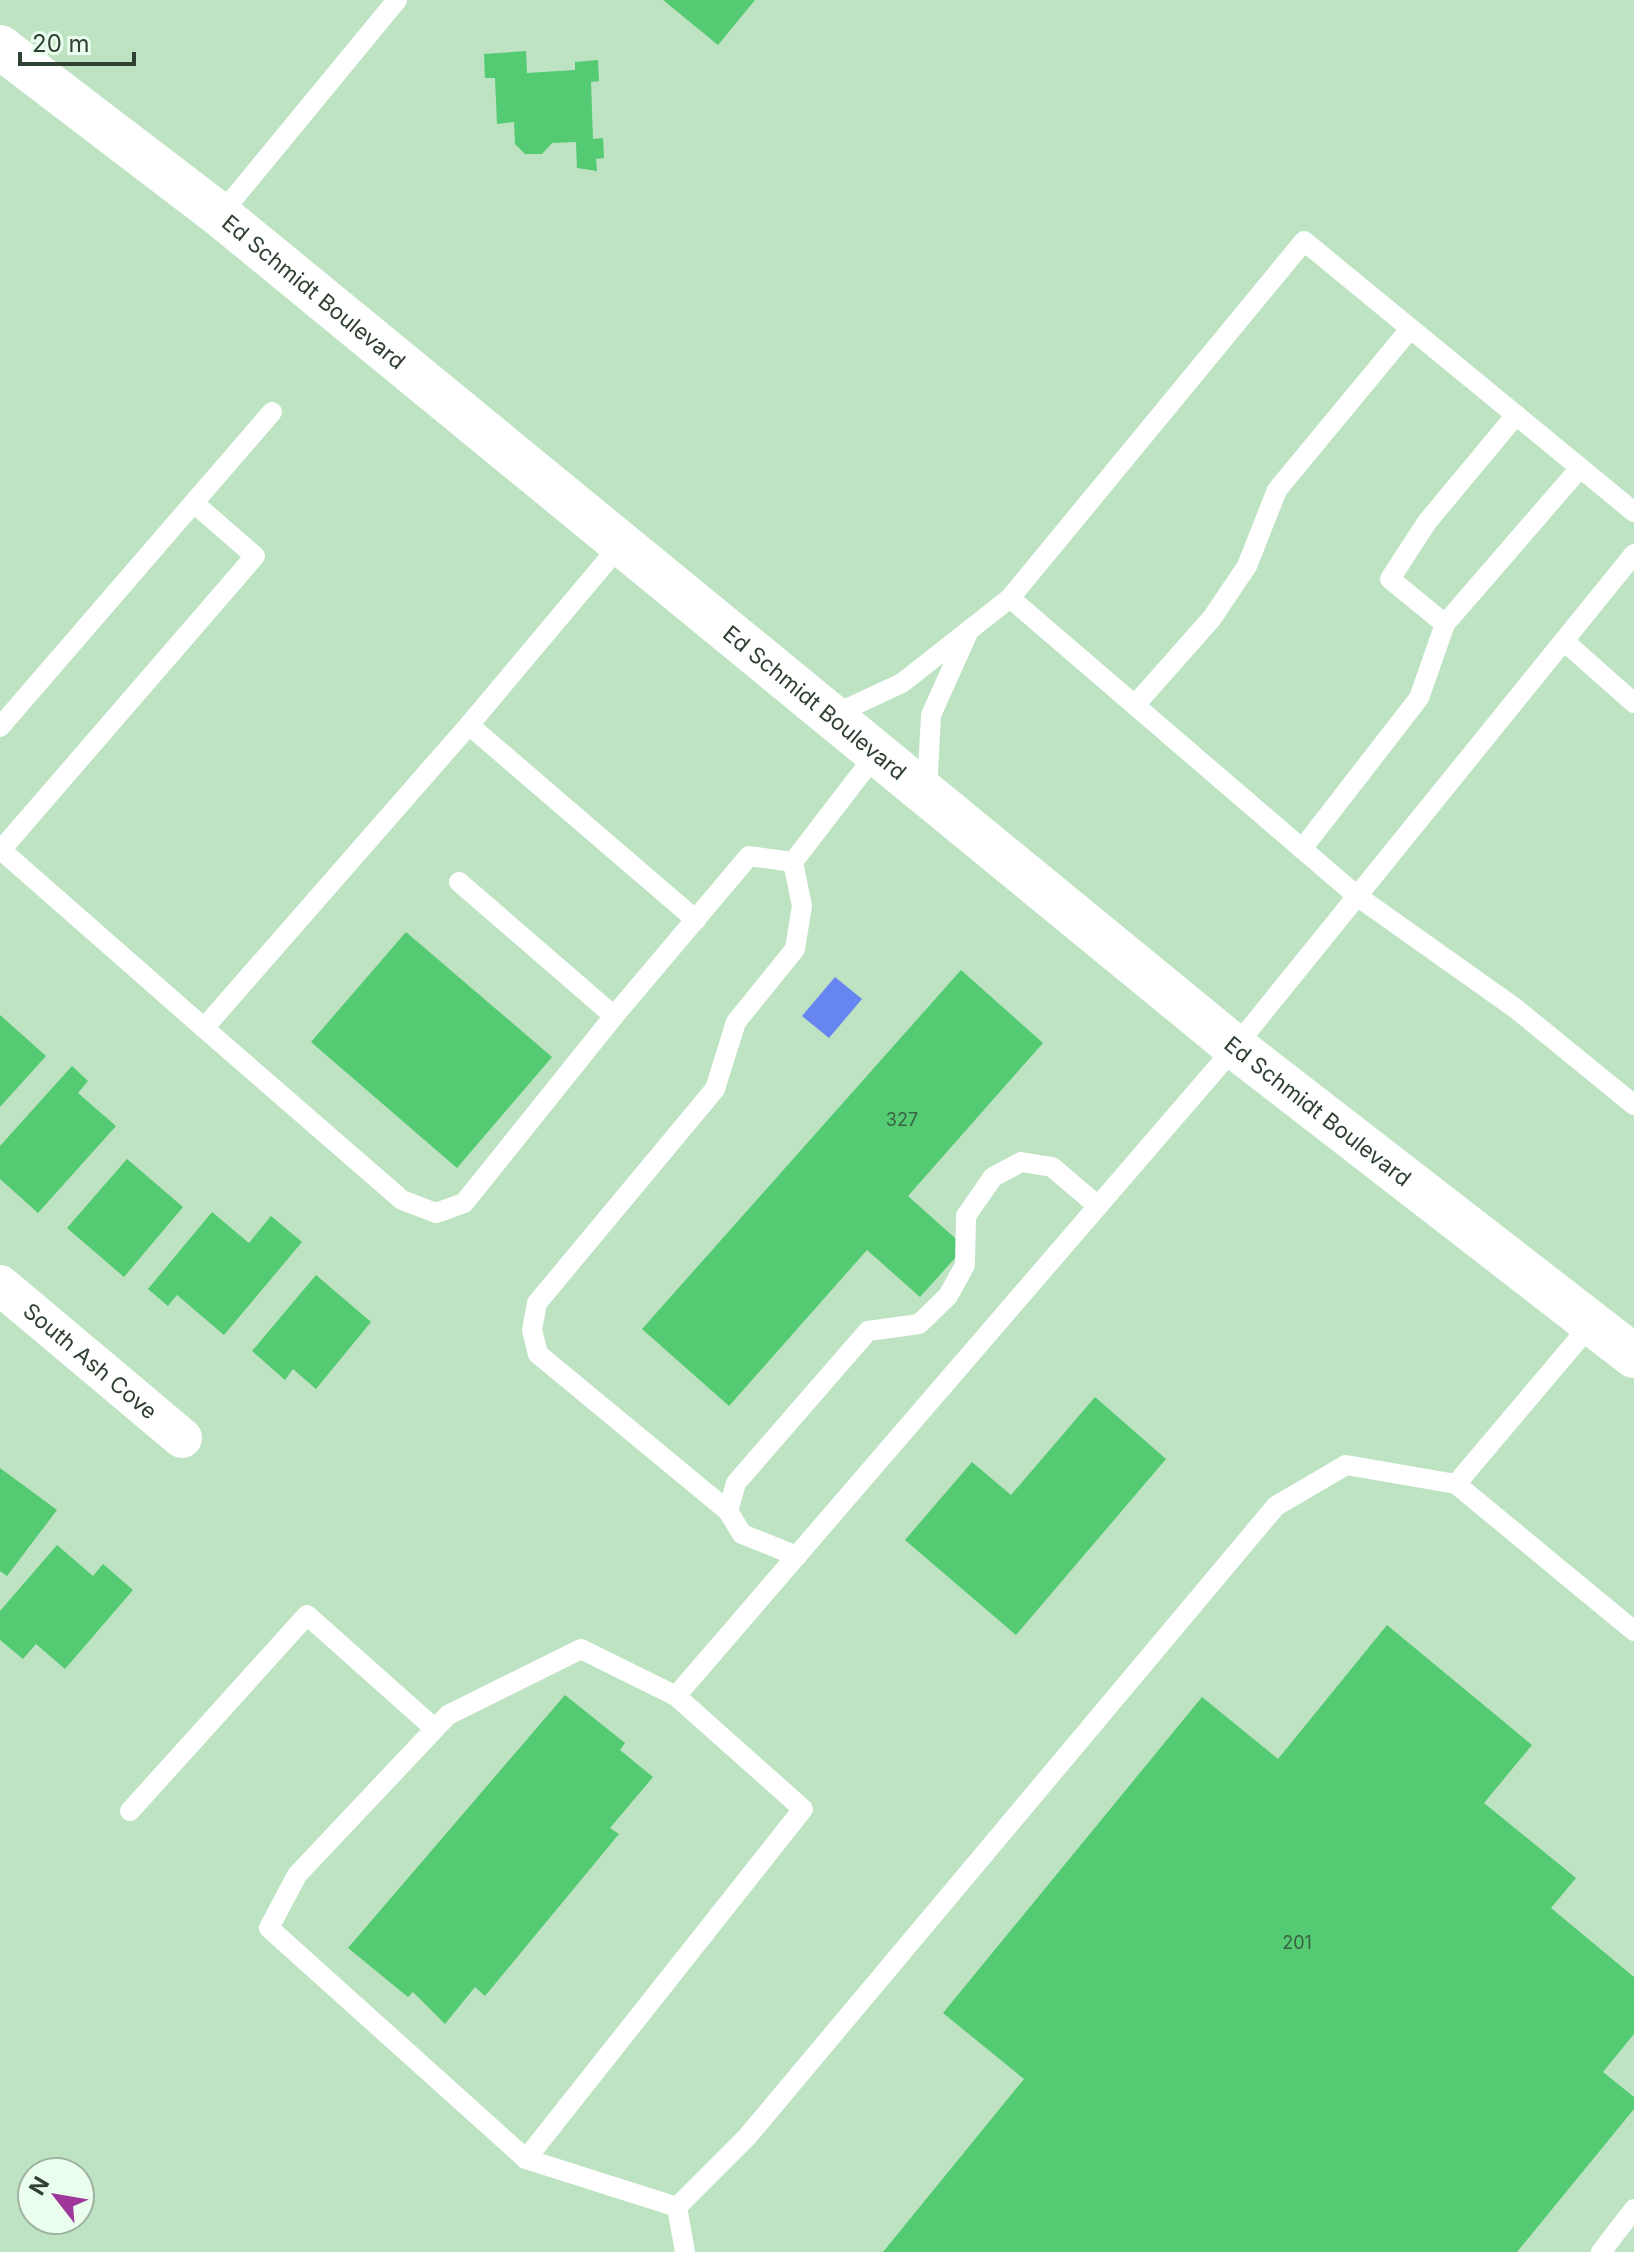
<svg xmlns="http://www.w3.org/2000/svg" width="1634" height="2252" font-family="Inter,sans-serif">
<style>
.water{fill:#6785f0}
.building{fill:#54ca73}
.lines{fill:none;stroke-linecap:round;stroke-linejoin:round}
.service{stroke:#fff;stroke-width:20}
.minor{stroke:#fff;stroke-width:40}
.tertiary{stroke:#fff;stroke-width:44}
.labels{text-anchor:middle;stroke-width:8;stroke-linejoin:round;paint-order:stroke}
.number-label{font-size:18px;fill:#396243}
.street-label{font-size:22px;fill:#304033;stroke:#ebfeed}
</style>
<rect width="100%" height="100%" fill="#bde3c2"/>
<path class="water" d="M835 977 862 999 829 1038 802 1016Z"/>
<g class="building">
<path d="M663 0H755L718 45Z"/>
<path d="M526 51 527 73 575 70V62L598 60 599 81 591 82 593 139 603 138 604 158 596 159 597 171 577 168 576 142 552 143 542 154H525L515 144 514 122 497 124 495 78H485L484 54Z"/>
<path d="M406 932 552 1057 457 1168 311 1042Z"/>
<path d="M961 970 1043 1043 908 1196 965 1247 920 1297 867 1250 729 1406 642 1329Z"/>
<path d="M0 1015 46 1056 0 1107Z"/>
<path d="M72 1066 88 1081 78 1093 116 1126 38 1213 0 1179V1146Z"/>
<path d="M127 1159 183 1207 124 1277 67 1228Z"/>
<path d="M212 1212 249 1243 271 1216 302 1242 224 1335 177 1295 168 1306 148 1289Z"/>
<path d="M316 1275 371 1322 316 1389 293 1369 285 1380 252 1351Z"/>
<path d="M1095 1397 1166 1459 1016 1635 905 1540 972 1462 1011 1495Z"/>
<path d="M0 1468 57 1510 7 1576 0 1571Z"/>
<path d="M57 1545 93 1576 103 1564 133 1590 65 1669 36 1644 23 1659 0 1640V1611Z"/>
<path d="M1387 1625 1532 1745 1484 1803 1576 1878 1551 1908 1634 1977V2034L1603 2072 1634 2097V2109L1517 2252H883L1024 2079 943 2013 1202 1697 1278 1759Z"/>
<path d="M565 1695 625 1743 620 1750 653 1777 610 1828 619 1834 485 1996 475 1987 445 2024 413 1992 408 1997 348 1948Z"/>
</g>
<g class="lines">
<g class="service">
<path d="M220 215 397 0"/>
<path d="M1634 512 1304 241 1010 598 1357 896 1515 1008 1634 1105"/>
<path d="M621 544 469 725 696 920"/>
<path d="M1445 624 1390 579 1427 522 1516 415"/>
<path d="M1564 641 1634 703"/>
<path d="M1135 705 1212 618 1247 566 1277 490 1410 329"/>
<path d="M831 716 902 683 1010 598"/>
<path d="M0 727 272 412"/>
<path d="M927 791 931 715 967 635"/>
<path d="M0 849 204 1028 469 725"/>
<path d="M1302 849 1419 698 1445 624 1580 468"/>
<path d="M1 850 255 556 195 504"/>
<path d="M459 882 614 1016"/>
<path d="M204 1028 402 1200 436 1213 464 1203 614 1016 749 856 793 862"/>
<path d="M1456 1484 1634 1631"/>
<path d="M728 1511 538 1354 532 1330 537 1303 715 1089 736 1022 795 949 802 906 793 862 876 754"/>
<path d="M797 1556 742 1534 728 1511 736 1483 868 1331 919 1324 948 1296 965 1265 966 1216 993 1177 1021 1162 1052 1167 1098 1206"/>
<path d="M676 1696 581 1649 448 1715 297 1875 269 1928 526 2159 677 2207 685 2252"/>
<path d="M130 1811 307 1615 434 1728"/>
<path d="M526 2159 803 1809 676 1696 1235 1047 1634 554"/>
<path d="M677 2207 747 2137 1276 1506 1346 1465 1456 1484 1592 1323"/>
<path d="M1601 2252 1634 2209"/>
</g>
<path class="minor" id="s1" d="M0 1285 182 1438"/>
<path class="tertiary" id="s2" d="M0 47 220 215 1235 1047 1634 1356"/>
</g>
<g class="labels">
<g class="number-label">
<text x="902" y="1126">327</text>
<text x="1297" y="1949">201</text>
</g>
<g class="street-label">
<text dy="8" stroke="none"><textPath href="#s2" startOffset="398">Ed Schmidt Boulevard</textPath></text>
<text dy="8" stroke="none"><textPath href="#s2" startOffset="1046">Ed Schmidt Boulevard</textPath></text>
<text dy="8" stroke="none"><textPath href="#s2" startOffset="1694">Ed Schmidt Boulevard</textPath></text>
<text dy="8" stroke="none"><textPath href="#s1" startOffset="118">South Ash Cove</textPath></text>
</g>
</g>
<g transform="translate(56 2196) rotate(301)"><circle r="38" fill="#ebfeed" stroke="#a0b2a3" stroke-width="2"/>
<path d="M0-6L14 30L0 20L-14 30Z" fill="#9f379b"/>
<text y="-12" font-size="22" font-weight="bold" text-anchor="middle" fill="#304033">N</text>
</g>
<path d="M20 52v12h114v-12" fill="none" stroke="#304033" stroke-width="4"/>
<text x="32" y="52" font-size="24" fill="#304033" stroke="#ebfeed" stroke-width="6" paint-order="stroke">20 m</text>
</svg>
